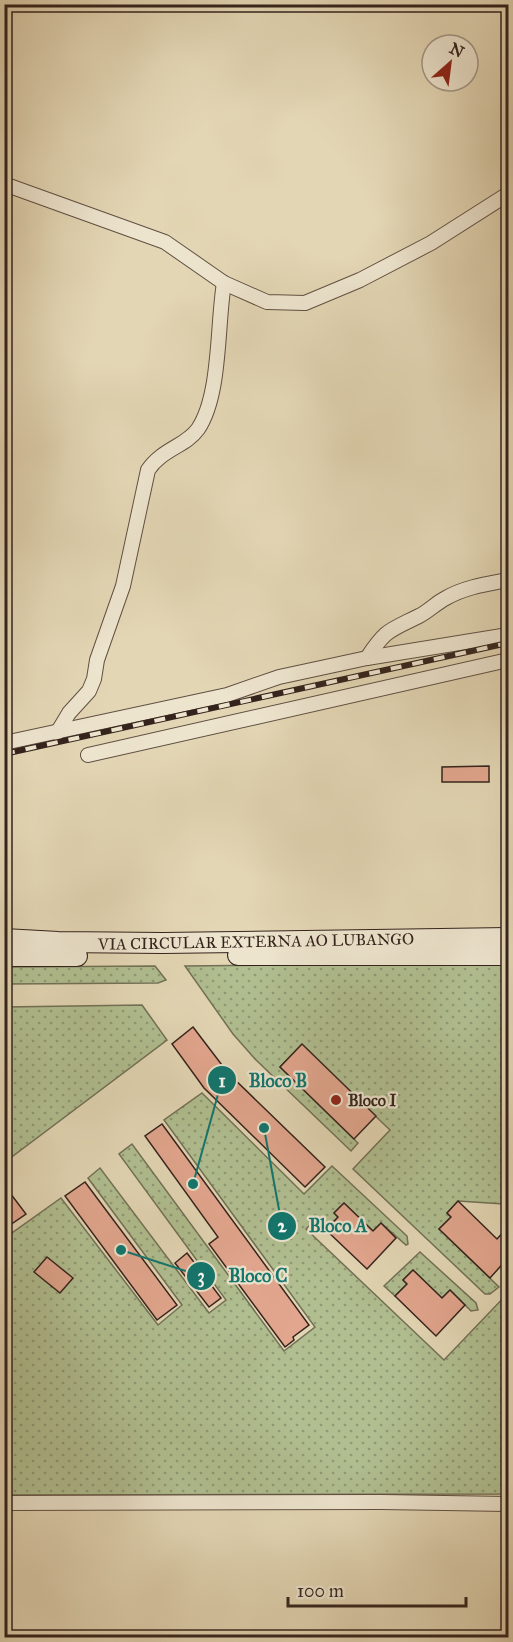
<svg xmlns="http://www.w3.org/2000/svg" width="513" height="1642" font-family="'IM FELL Great Primer',serif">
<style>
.grass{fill:url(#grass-dots);stroke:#727056;stroke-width:1.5}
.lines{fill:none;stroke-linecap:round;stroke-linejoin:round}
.stream{stroke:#717b7a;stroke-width:4}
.building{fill:#e2a68e;stroke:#34231c;stroke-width:1.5}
.street-casing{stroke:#605042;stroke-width:16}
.secondary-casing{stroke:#34231c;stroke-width:22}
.street{stroke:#ede4ce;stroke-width:14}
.secondary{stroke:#ede4ce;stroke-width:20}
.rail-casing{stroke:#34231c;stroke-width:6}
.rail{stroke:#ede4ce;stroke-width:4;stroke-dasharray:11;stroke-linecap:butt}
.poi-dot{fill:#8f2418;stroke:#ede4ce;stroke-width:2}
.labels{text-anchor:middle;stroke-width:4.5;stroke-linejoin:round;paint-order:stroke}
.street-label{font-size:16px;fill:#34231c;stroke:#ede4ce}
.poi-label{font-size:16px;font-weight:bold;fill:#34231c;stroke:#ede4ce;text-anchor:start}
.leader{fill:none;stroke:#0f766e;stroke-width:2}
.callout-dot{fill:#0f766e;stroke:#ede4ce;stroke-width:2}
.mark-label{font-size:18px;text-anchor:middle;font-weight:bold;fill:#fff}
.callout-label{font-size:18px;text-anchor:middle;font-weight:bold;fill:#0f766e;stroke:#ede4ce;stroke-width:4.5;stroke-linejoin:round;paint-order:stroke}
</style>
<defs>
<pattern id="grass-dots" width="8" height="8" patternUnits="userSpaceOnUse" patternTransform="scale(1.5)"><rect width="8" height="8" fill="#b0be90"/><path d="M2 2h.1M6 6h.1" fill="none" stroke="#909a75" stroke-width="1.8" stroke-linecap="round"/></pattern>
</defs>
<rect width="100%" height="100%" fill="#e3d6b4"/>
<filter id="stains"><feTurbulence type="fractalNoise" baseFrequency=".00333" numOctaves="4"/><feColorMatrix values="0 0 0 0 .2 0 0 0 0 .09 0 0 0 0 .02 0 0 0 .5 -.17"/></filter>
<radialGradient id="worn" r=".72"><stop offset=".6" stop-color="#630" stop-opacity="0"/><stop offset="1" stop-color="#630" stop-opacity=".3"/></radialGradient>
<g class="grass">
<path d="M508 963V1208L504 1204 458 1201 447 1213 451 1217 439 1229 499 1287 490 1294H485L353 1169 390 1130 301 1045 280 1067 358 1143 351 1151 255 1059 233 1034 185 966Z"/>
<path d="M155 966 166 980 158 983 5 984V967Z"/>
<path d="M142 1005 167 1040 5 1162V1007Z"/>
<path d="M202 1093 304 1194 332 1166 407 1236 408 1244 406 1245 381 1223 373 1231 344 1203 334 1213 338 1217 326 1230 315 1220 306 1229 444 1360 508 1293V1494L5 1495 4 1269 12 1266 5 1253V1238L61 1198 158 1325 182 1305 88 1178 100 1168 209 1313 226 1300 119 1154 132 1144 284 1351 315 1327 164 1120Z"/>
<path d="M420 1252 476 1303 478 1310 471 1311 450 1290 442 1298 413 1270 403 1280 407 1284 395 1296 384 1286Z"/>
</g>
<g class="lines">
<path class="stream" d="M4 10 56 4"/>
</g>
<g class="building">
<path d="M489 766V782H442V767Z"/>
<path d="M193 1027 228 1073 325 1167 305 1187 204 1088 172 1044Z"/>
<path d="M302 1044 376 1116 354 1139 280 1067Z"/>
<path d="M162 1124 309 1325 293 1337 294 1340 285 1347 209 1244 218 1237 145 1136Z"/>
<path d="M85 1182 177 1305 157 1320 65 1196Z"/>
<path d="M4 1185 26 1214 4 1229Z"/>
<path d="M458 1201 497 1239 508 1227V1258L490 1278 439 1229 451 1217 447 1213Z"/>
<path d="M344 1203 373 1231 381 1223 396 1238 367 1269 326 1230 338 1217 334 1213Z"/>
<path d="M187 1253 221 1298 209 1307 175 1263Z"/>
<path d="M47 1257 73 1278 60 1293 34 1272Z"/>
<path d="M413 1270 442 1298 450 1290 465 1305 436 1336 395 1296 407 1284 403 1280Z"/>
</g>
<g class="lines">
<defs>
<g id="street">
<path d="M4 184 165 242 224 283 267 302 305 303 360 280 431 243 508 194"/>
<path d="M367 658C386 629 389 631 419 616 429 611 436 603 446 598 465 587 487 584 508 580"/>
<path d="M57 733 69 713 89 691 94 679 97 660 123 586 148 470C162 449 186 446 198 429 221 395 217 324 224 283"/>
<path d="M4 743 227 695 279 677 367 658 508 635"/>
<path d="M88 755 508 660"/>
<path d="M4 1503 381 1502 508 1504"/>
</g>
<g id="secondary">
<path d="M4 939 58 942 163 943 508 938"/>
<path d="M238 955H508"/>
<path d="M4 956H77"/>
</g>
</defs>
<use href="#street" class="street-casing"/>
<use href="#secondary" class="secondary-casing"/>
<use href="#street" class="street"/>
<use href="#secondary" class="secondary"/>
<defs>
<path id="rail" d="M4 754 508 643"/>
</defs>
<use href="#rail" class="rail-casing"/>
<use href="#rail" class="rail"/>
</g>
<circle class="poi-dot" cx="336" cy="1100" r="6"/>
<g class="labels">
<g class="street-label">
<text transform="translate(256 941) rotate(-1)" y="6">VIA CIRCULAR EXTERNA AO LUBANGO</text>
</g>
<g class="poi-label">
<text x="348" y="1106">Bloco I</text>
</g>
</g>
<path class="leader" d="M193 1184L222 1080M264 1128L282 1226M121 1250L201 1276"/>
<g class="callout-dot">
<circle cx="193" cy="1184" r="6"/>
<circle cx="264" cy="1128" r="6"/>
<circle cx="121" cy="1250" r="6"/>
<circle cx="222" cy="1080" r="15"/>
<circle cx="282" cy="1226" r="15"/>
<circle cx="201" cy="1276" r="15"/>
</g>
<g class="mark-label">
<text x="222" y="1087">1</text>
<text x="282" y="1232">2</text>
<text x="201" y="1282">3</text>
</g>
<g class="callout-label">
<text x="278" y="1087">Bloco B</text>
<text x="338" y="1232">Bloco A</text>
<text x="258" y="1282">Bloco C</text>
</g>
<rect width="513" height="1642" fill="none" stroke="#e3d6b4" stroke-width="24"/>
<rect x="6" y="6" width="501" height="1630" fill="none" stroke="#34231c" stroke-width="3"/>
<rect x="12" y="12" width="489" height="1618" fill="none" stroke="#34231c" stroke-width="1.5"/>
<g transform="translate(450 63) rotate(28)"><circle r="28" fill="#ede4ce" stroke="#a39787" stroke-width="1.5"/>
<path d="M0-4.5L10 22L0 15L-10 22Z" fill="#8f2418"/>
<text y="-9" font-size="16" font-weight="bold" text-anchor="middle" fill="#34231c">N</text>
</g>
<path d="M288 1597v9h178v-9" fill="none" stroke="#34231c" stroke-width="3"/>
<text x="297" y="1597" font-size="18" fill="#34231c" stroke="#ede4ce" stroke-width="4.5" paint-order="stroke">100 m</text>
<rect width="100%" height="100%" filter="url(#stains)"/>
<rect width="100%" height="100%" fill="url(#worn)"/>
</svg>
